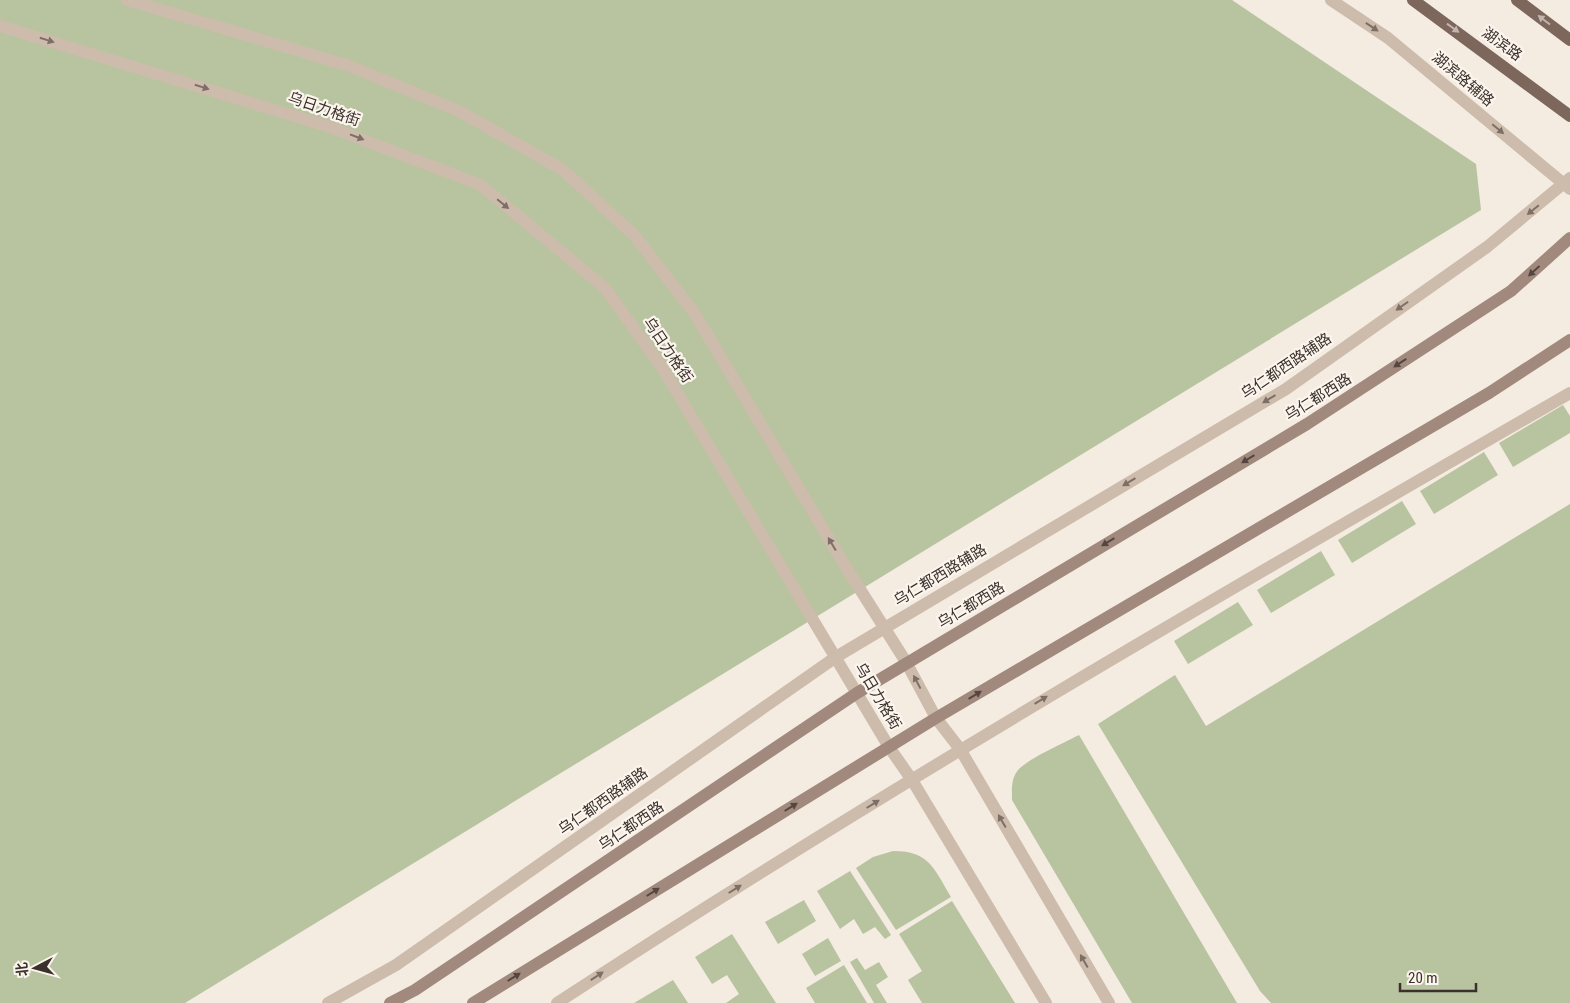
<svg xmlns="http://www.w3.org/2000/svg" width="1570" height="1003" font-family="'Roboto Condensed','Noto Sans SC',sans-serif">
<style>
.green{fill:#b8c4a0}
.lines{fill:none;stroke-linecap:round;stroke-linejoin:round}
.service{stroke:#cdbbac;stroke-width:12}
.tertiary{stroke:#cdbbac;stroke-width:12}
.secondary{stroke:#a18a7d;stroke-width:12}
.primary{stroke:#7d675c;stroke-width:12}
.oneway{fill:#c2b5ac}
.oneway2{fill:#7d6f65}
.oneway3{fill:#544640}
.labels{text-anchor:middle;stroke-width:4.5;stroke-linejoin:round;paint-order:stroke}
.street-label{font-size:15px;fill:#3b302b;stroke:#fbf5ee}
</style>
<rect width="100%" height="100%" fill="#f4ebe1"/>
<g class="green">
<path d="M0 0H1232L1476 164 1481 210 185 1003H0Z"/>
<path d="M1563 405 1570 416V433L1513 467 1499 443Z"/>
<path d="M1484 452 1498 475 1434 514 1420 491Z"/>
<path d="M1402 501 1416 524 1352 563 1338 540Z"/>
<path d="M1570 504V1003H1271L1260 991 1098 724 1175 675 1206 726Z"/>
<path d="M1321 551 1335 575 1271 613 1257 590Z"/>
<path d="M1238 602 1253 625 1188 664 1174 641Z"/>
<path d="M1079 735 1237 1003H1132L1012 800C1012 791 1011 781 1016 773 1022 761 1066 742 1079 735Z"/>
<path d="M893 851C930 851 934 869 951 897L896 930 856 868 873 857Z"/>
<path d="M850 871 891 935 885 939 875 927 863 934 854 919 840 929 817 891Z"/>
<path d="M804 900 816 921 778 944 765 922Z"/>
<path d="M952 901 1015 1003H922L908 980 922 971 899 934Z"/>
<path d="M732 934 776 1003H726L739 994 727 975 712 984 695 957Z"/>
<path d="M828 938 841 961 815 976 802 954Z"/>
<path d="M857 958 865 970 879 962 888 977 876 985 887 1003H874L850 962Z"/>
<path d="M844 965 867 1003H815L806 988Z"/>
<path d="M673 980 688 1003H634Z"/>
</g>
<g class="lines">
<g class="service">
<path d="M328 1003 396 965 836 657 1286 389 1487 247 1570 178"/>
<path d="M557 1003C887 787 1228 590 1570 393"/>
</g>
<g class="tertiary">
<path d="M127 0 347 65 459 111 563 170 635 236 695 314 844 564 906 662 936 718 960 749 1109 1003"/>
<path d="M1331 0 1388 38 1570 189"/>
<path d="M0 26 327 126 481 185 605 288 663 369 889 747 912 780 1046 1003"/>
</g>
<g class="secondary">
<path d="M390 1003 415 990 857 693 1307 424 1511 291 1570 238"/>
<path d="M473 1003 936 718 1489 393 1570 340"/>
</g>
<g class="primary">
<path d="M1413 0 1570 116"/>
<path d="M1517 0 1570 40"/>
</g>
</g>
<defs><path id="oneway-solid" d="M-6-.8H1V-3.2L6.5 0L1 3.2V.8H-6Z" transform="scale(1.25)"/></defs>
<g class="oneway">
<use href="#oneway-solid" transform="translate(1544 20) rotate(-143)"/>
<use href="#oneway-solid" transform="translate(1453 28) rotate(36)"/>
</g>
<g class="oneway2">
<use href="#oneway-solid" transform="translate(1372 27) rotate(34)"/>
<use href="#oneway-solid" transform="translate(47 40) rotate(17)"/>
<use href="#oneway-solid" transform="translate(202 87) rotate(17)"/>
<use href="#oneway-solid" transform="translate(1498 129) rotate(40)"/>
<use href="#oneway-solid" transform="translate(357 137) rotate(21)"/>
<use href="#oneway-solid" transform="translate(503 204) rotate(39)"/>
<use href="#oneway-solid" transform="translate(1533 210) rotate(141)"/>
<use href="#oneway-solid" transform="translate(1402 306) rotate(145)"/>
<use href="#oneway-solid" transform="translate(1269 399) rotate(149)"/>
<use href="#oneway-solid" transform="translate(1129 482) rotate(149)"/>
<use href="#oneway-solid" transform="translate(832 544) rotate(-121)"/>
<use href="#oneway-solid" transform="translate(917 682) rotate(-118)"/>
<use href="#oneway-solid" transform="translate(1041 700) rotate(-31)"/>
<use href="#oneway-solid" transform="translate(873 804) rotate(-32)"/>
<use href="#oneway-solid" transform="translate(1002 821) rotate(-120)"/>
<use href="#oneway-solid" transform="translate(735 889) rotate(-32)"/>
<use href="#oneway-solid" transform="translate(1084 961) rotate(-120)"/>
<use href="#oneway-solid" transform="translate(597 976) rotate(-33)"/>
</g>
<g class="oneway3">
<use href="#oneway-solid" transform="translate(1534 271) rotate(138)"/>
<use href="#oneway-solid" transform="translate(1400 363) rotate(147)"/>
<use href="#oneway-solid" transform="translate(1248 459) rotate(149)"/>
<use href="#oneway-solid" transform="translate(1108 542) rotate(149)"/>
<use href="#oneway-solid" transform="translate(975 695) rotate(-31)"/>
<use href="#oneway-solid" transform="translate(791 807) rotate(-32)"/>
<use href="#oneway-solid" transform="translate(653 892) rotate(-32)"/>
<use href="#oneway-solid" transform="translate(514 977) rotate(-32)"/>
</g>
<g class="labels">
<g class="street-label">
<text transform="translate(1502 44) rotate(36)" y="5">湖滨路</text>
<text transform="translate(1463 79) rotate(40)" y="5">湖滨路辅路</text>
<text transform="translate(324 109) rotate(19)" y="5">乌日力格街</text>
<text transform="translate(668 350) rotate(56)" y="5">乌日力格街</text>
<text transform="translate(1286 366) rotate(-34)" y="5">乌仁都西路辅路</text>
<text transform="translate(1318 397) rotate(-32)" y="5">乌仁都西路</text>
<text transform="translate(940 575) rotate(-31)" y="5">乌仁都西路辅路</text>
<text transform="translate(971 605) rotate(-31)" y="5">乌仁都西路</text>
<text transform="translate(878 696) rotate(59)" y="5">乌日力格街</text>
<text transform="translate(603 801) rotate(-35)" y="5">乌仁都西路辅路</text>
<text transform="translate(631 826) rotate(-34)" y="5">乌仁都西路</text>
</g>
</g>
<g transform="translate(35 968) rotate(264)" stroke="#fbf5ee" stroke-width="4" paint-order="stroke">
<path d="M0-4L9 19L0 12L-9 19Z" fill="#3b302b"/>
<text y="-8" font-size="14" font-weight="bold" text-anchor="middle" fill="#3b302b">北</text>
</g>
<path d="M1400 983v8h76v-8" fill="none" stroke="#3b302b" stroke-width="2.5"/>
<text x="1408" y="983" font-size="15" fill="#3b302b" stroke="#fbf5ee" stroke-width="4" paint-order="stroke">20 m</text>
</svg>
